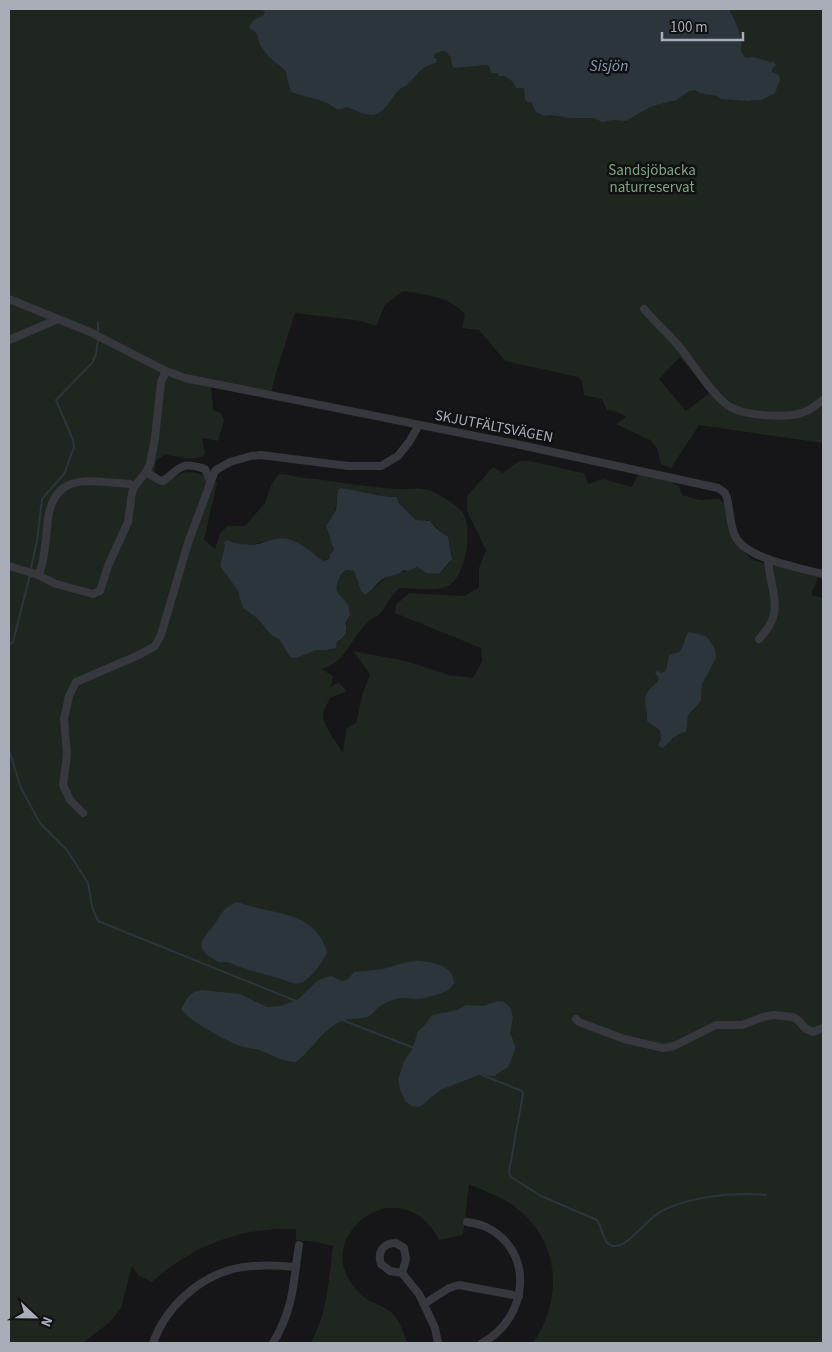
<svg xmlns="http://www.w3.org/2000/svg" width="832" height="1352" font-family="'Source Sans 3',sans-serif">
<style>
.green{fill:#1e261f;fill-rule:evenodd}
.water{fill:#2c353c}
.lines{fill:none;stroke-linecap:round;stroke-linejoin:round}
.stream{stroke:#2c353c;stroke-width:2}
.minor{stroke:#37383d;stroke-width:8}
.labels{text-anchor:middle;stroke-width:5;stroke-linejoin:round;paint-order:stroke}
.park-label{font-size:15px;fill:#7fa381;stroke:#111113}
.street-label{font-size:15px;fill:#a8adb8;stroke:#111113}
.water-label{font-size:16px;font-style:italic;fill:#7f9bb3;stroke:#111113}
</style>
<rect width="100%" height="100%" fill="#161618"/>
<path class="green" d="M9 9H823V443L699 425 671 468 661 464 657 448 650 440 616 424 626 417 618 412 607 410 602 399 584 395 582 381 578 377 505 361 479 330 462 328 465 314C450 296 424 295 403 291L385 305 376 326 362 321 295 313 276 373 270 399 211 385 213 410 221 413 224 421 218 441 202 438 205 454C196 463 176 456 165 454L156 461 154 476 167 483C186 466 197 471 217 483L204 540 215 549 220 533 228 526H245L265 503 271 485 279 474C288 474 296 477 305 478 337 481 368 488 400 489 412 489 423 487 434 492 443 497 455 504 462 512 474 528 466 577 448 586 434 593 414 587 399 588 392 595 388 602 383 610 379 616 372 618 367 623 351 638 345 664 321 669L333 676 331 687 338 682 347 691 330 698C328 703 324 708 323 713 321 723 337 743 343 753L346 729 356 723 363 693 370 674 353 651 406 661 449 675 473 678 482 661 481 648 395 613 396 605 409 593 465 596 479 587V568L486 550 467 511V496L493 467 503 473C508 470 515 463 520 461 530 459 570 471 584 473L588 484 603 479 632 487 640 471 661 477 679 486 682 495 700 500 718 499 725 503 732 540 752 560 818 577 811 595 823 598V1343H533C564 1298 560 1240 514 1206 500 1196 484 1191 469 1184L463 1235 439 1240C431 1225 421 1213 403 1209 372 1201 338 1232 343 1264 346 1280 358 1295 372 1302 379 1305 386 1308 392 1313 400 1320 404 1333 407 1343H311C327 1313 329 1279 333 1246L317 1242 296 1240V1229C241 1227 193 1245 152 1282L138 1275 132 1266 121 1308 109 1323 82 1343H9ZM680 357 710 393 686 411 659 379ZM340 488C359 490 378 497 397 497L398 502 416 520 423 522 428 520C433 523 447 536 449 541 450 546 449 549 452 553L450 563 439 574 426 573 417 567 385 578 371 591H361L354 571 347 570C342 572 341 574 339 579 332 595 342 594 349 606L350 615 345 623 347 631 341 640 337 642 336 648 327 650H316L297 658 280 640 270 634 258 619 248 612 238 591 220 566 228 540C246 554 270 535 288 539 301 542 313 555 324 561L330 559V554L334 550 326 526 335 512 338 490Z"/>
<g class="water">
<path d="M260 9H731L730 12C735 19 739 31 741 39 743 49 737 49 746 58L754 57 770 62 773 61 776 65 772 69V72L779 75 780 80 775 93 761 100H752L749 101 721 99 717 96 700 93 695 90 689 91 675 101H671L650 107 626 121 613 120 602 122 594 118H570L551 115 544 116 536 112 531 102H527L525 99 524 88H516L513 82 505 76H499L497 73H491L489 66 486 65 454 68 452 65 451 58 445 51H442L435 54 434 58 437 59 436 63C420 66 417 76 407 85 405 87 402 87 400 89 391 97 385 114 372 115 362 115 355 109 346 107L342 109H336L328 103 291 92 285 70 269 57 260 45 257 34 253 30 250 29 249 26 254 20 264 15 265 11Z"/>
<path d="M340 488C359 490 378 497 397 497L398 502 416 520 430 521 436 528 448 537 452 559 439 574 426 573 417 567 408 571 404 570C398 576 388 575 381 580 375 585 373 591 365 594L361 591 354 571 347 570C342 572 341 574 339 579 332 595 342 594 349 606L350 615 345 623C349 631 344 638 337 642L336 648 327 650H316L297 658 290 657 280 640 270 634 258 619 243 608 238 591 220 566 225 546 224 542 228 540C234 545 254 546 262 543 270 540 279 537 288 539 302 542 312 554 324 561L330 559V554L334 550 326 526 336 510 338 490Z"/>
<path d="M688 632 706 636 715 649 716 658 702 684 701 701 688 715 686 731 674 737 663 748 658 746 661 739 660 730 647 721C648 711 642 701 648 691 651 687 656 684 659 679L655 672 658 671 661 673 666 671 669 655 679 652 682 648Z"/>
<path d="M238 902C274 916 314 909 327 952 325 960 308 982 300 983 292 985 283 979 274 977 259 972 245 970 230 963 227 961 223 963 219 962 213 959 204 954 202 948 199 940 210 931 214 925 223 912 222 908 238 902Z"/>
<path d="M416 961C428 961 452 964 454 981 455 992 427 998 419 999 411 1000 404 996 396 999 390 1001 384 1003 379 1007 375 1010 372 1016 367 1017 359 1020 349 1017 341 1021 322 1030 312 1050 296 1062 279 1061 273 1055 259 1050 253 1048 246 1048 240 1046 225 1040 190 1022 181 1009L188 997 194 992 201 990 240 994 267 1007 281 1006 299 999 318 980 331 976 342 981 347 980 354 972 383 969 403 963Z"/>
<path d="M498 1001 504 1002 511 1008 513 1018 510 1033 515 1045V1050L508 1067 494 1076 479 1075 440 1090 420 1107 412 1106 406 1102 401 1092 398 1080 404 1061 412 1050 418 1031 424 1026 431 1016 437 1014 457 1010 466 1005 484 1006Z"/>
</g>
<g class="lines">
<g class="stream">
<path d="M98 322V332"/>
<path d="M31 568 37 541 42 499 64 474 74 447 73 440 56 400 92 363 96 355 98 339"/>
<path d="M9 644 13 642 30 575"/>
<path d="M9 750 21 788 40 823 67 850 88 883 92 907 98 921 296 1001"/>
<path d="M342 1020 414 1048"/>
<path d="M482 1075 522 1091 523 1094 509 1172 511 1177 541 1196 597 1220C603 1228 603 1247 615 1246 629 1246 647 1219 660 1212 689 1196 734 1192 766 1195"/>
</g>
<g class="minor">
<path d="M9 299 90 332 166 371 185 378 516 444 718 488 725 493 727 498C730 510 730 525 735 536 746 559 800 568 823 574"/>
<path d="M644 309C657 325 673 337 685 354 698 371 709 390 726 404 740 416 787 419 804 412 811 410 817 404 823 400"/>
<path d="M9 340 58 319"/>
<path d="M146 472 159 480 163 481C182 467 180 461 205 469L210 480"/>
<path d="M134 487 130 484C99 483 61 470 50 509 47 520 47 530 46 540 44 551 44 565 38 575L56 584 93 594 100 591 108 566 128 522 132 493 134 487 146 472 150 464 155 438 161 382 166 371"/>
<path d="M9 566 38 575"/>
<path d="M759 639C787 610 770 593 768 559"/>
<path d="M83 813 70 800 63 785 67 755 64 719 69 696 76 682 139 655 155 646 161 635 188 543 214 473 216 470 230 462 251 456 261 455 348 466H381L398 456 409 442 419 425"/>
<path d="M576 1019 579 1022 624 1039 663 1048 674 1046 716 1025H742L763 1017 774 1015 793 1017 798 1020 806 1029 813 1032 823 1028"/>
<path d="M467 1222C473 1223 480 1224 486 1227 536 1251 528 1319 482 1343"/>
<path d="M402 1273 406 1259 404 1248 396 1243C383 1243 377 1252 381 1264L390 1271 402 1273 419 1294 435 1328 438 1343"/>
<path d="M424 1304 449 1288 459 1285 519 1296"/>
<path d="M153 1343C165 1308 198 1278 233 1269 254 1264 275 1265 295 1267"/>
<path d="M273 1343C294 1308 293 1284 299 1245"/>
</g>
</g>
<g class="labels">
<g class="park-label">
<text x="652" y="175">Sandsjöbacka<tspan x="652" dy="17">naturreservat</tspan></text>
</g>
<g class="street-label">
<text transform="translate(494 426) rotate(11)" y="5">SKJUTFÄLTSVÄGEN</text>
</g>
<g class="water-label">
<text x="609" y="71">Sisjön</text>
</g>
</g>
<rect width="832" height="1352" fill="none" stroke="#a8adb8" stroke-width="20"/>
<g transform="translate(35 1317) rotate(112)" stroke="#111113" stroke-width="4" paint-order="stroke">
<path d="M0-4L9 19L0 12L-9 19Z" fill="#a8adb8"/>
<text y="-8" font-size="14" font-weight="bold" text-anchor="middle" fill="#a8adb8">N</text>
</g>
<path d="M662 32v8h81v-8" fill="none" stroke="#a8adb8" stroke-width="2.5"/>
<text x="670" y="32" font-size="15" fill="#a8adb8" stroke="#111113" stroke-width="4" paint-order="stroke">100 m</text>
</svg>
